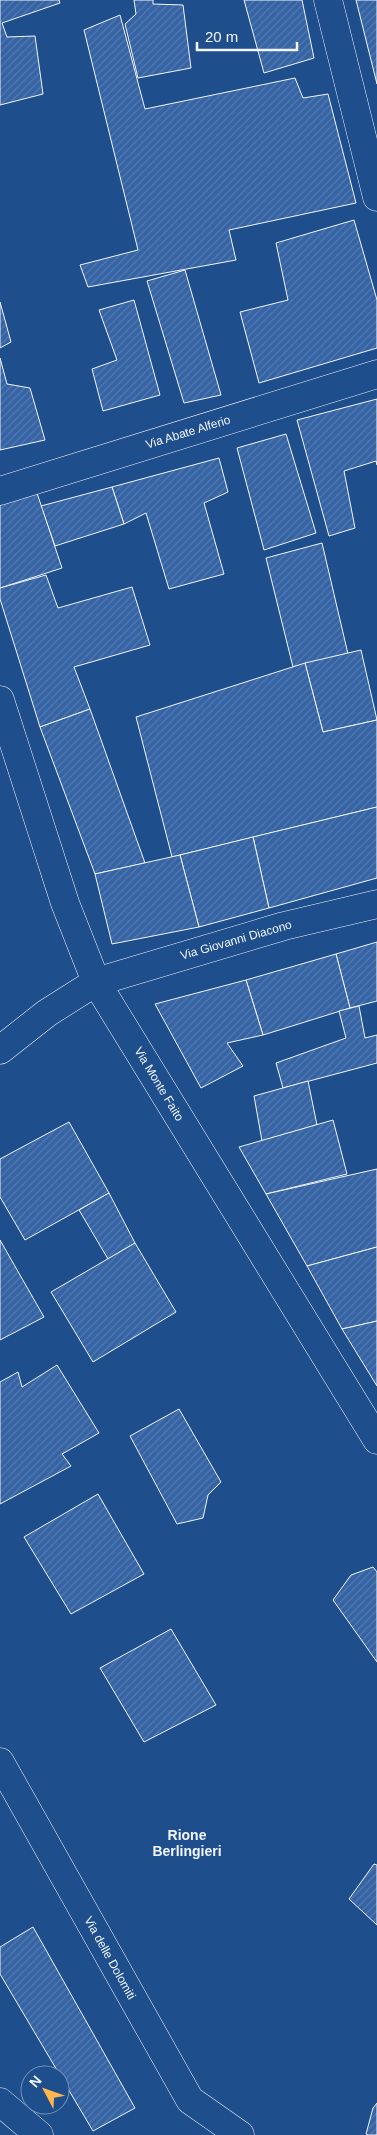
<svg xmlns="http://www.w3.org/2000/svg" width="377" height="2135" font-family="Arial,sans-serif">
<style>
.building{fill:url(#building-hatch);stroke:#f2f6ff}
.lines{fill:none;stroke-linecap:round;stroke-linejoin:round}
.minor-casing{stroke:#f2f6ff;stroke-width:29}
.minor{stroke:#1f4e8c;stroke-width:28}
.labels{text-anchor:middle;stroke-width:4;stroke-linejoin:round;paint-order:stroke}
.street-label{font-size:12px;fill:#f2f6ff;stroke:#1f4e8c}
.neighbourhood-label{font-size:14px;font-weight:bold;fill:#f2f6ff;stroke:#1f4e8c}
</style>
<defs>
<pattern id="building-hatch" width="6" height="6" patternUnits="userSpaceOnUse" patternTransform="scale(1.25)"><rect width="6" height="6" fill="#3563a3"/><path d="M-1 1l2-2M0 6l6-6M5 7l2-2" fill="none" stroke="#537ab1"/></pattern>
</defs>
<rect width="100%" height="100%" fill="#1f4e8c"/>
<g class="building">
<path d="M0 0H59L60 3 2 23 7 37 35 36 43 94 0 105Z"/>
<path d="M134 0H153V4L183 5 191 68 138 78 125 24 136 14Z"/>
<path d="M244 0H302L314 58 264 73Z"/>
<path d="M356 0H377V84Z"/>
<path d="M120 15 145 109 295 78 303 98 328 94 356 203 229 230 236 260 88 287 80 265 138 250 84 30Z"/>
<path d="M354 220 377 300V348L259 383 240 312 288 300 276 243Z"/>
<path d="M185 270 221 395 184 403 147 281Z"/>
<path d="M134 300 160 395 103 411 92 369 117 360 99 310Z"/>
<path d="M0 302 11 342 0 348Z"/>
<path d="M0 358 7 384 30 388 45 440 0 450Z"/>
<path d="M377 399V465L376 461 344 471 355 528 329 536 297 420Z"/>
<path d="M286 434 316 533 264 550 237 448Z"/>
<path d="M219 458 228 492 204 503 224 574 169 589 146 513 124 524 112 487Z"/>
<path d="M112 487 124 524 55 546 41 506Z"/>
<path d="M37 493 62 568 0 588V505Z"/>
<path d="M322 543 348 654 293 667 266 558Z"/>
<path d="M46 575 58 608 132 587 150 645 74 667 90 709 40 727 0 599V588Z"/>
<path d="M361 650 377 720 323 732 305 663Z"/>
<path d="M305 663 323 732 377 720V807L172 857 136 717Z"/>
<path d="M90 709 145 863 95 874 40 727Z"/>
<path d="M377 807V878L269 908 253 837Z"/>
<path d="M253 837 269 908 199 927 180 855Z"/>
<path d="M180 855 199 927 112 944 95 874Z"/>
<path d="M377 942V1001L350 1008 336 954Z"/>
<path d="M336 954 350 1008 263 1035 246 980Z"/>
<path d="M246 980 263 1035 227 1043 243 1066 201 1088 155 1004Z"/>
<path d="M359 1006 365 1038 377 1035V1063L283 1088 276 1063 346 1038 339 1011Z"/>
<path d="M308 1081 317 1125 262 1141 254 1096Z"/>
<path d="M333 1120 347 1174 266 1194 239 1147Z"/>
<path d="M69 1122 109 1193 25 1240 0 1197V1159Z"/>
<path d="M377 1169V1247L307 1266 266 1194Z"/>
<path d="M109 1193 135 1243 108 1259 79 1210Z"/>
<path d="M0 1240 44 1317 0 1340Z"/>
<path d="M135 1243 176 1312 93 1362 51 1292Z"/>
<path d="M377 1247V1321L342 1329 307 1266Z"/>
<path d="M377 1321V1386L342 1329Z"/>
<path d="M57 1365 99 1433 62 1454 71 1466 0 1504V1382L18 1372 22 1387Z"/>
<path d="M179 1409 221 1482 208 1495 203 1518 177 1524 130 1436Z"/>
<path d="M98 1494 144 1574 71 1614 24 1537Z"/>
<path d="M373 1567 377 1572V1662L333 1600 351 1575Z"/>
<path d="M171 1629 216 1705 144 1742 100 1668Z"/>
<path d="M374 1864 377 1865V1925L349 1899Z"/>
<path d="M33 1927 135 2108 93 2131 0 1974V1947Z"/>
<path d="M377 2103V2135H368L366 2134 373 2108Z"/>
</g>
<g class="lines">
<defs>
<g id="minor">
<path d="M328 0 377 197"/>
<path d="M0 491 377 374"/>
<path d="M0 700 65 903 96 982 377 1440"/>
<path d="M0 1050 47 1013 96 982 284 926 377 904"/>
<path d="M0 1762 190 2100 240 2135"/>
<path d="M0 2102 39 2135"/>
</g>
</defs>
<use href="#minor" class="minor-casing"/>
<use href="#minor" class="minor"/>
</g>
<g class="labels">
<g class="street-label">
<text transform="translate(188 432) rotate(-17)" y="4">Via Abate Alferio</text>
<text transform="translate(236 940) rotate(-16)" y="4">Via Giovanni Diacono</text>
<text transform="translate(159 1084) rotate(59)" y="4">Via Monte Faito</text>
<text transform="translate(110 1958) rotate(61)" y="4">Via delle Dolomiti</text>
</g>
<g class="neighbourhood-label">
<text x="187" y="1840">Rione<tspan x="187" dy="16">Berlingieri</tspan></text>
</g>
</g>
<g transform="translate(45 2090) rotate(311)"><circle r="24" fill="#1f4e8c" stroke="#7391ba"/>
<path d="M0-4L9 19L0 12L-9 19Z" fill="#ffb74d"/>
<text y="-8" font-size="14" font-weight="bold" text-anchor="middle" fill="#f2f6ff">N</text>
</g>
<path d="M197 42v8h100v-8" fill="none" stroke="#f2f6ff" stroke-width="2.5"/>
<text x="205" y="42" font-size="15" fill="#f2f6ff" stroke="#1f4e8c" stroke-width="4" paint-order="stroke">20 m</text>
</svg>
